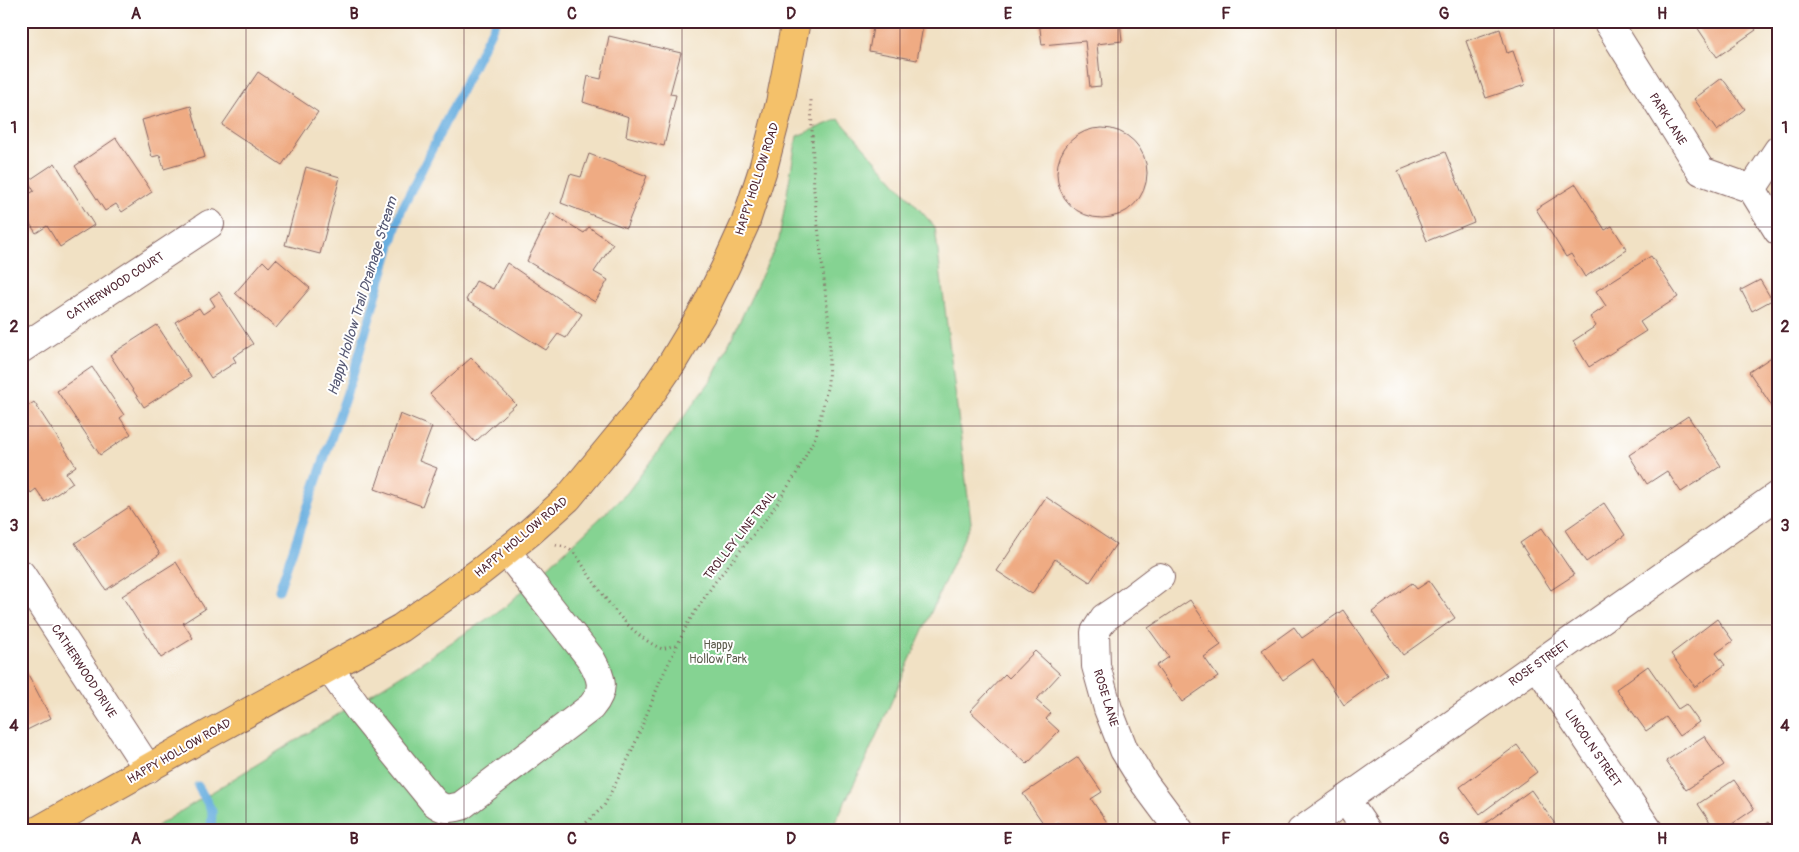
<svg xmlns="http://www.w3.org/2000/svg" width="1799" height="852" font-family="Pangolin,sans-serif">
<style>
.green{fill:#85d392;stroke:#68795e}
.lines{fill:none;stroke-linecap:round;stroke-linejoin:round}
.stream{stroke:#68aedf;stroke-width:9}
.building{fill:#efab83}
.minor-casing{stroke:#846361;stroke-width:30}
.major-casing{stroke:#846361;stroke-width:30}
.path{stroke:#846361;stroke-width:3;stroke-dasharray:1 4;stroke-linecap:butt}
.minor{stroke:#fff;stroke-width:28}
.major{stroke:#f4c16b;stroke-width:28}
.grid{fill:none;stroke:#4a1f2b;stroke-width:1;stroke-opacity:0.55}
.labels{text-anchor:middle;stroke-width:4;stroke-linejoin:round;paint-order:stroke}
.street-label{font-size:12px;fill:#4a1f2b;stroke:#fff}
.park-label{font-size:12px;fill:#5f5e4f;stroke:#fff}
.water-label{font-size:14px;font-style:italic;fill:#565873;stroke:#fff}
.neatline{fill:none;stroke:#4a1f2b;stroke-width:2}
.grid-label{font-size:16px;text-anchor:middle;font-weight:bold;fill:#4a1f2b}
</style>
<rect width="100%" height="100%" fill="#fff"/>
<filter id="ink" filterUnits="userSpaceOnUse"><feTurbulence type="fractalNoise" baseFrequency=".02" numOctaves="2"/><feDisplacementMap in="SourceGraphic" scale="10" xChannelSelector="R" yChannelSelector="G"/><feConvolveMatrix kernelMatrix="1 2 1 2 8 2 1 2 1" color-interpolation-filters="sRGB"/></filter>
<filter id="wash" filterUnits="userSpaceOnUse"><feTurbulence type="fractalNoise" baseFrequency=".0096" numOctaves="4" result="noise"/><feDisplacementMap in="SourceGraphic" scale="20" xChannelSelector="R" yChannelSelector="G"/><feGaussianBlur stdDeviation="1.12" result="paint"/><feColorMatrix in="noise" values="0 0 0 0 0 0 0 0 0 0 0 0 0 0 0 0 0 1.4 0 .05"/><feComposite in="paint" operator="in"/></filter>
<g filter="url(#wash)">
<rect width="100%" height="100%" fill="#f1e1c4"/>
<path class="green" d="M839 119 935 227 971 522 866 759 831 831H149L405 673 505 607 627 493 712 379 779 239 797 136Z"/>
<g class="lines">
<g class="stream">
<path d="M279 590 353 375 401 211 496 21"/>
<path d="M198 786 212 811 211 831"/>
</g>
</g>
<g id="blocks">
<g class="building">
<path d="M874 21H924L917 60 869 51Z"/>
<path d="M1039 21H1120L1122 41 1097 44 1101 86 1090 87 1085 41 1042 45Z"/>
<path d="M1693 21H1750L1756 30 1717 57Z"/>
<path d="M1500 29 1507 53 1513 51 1525 85 1486 98 1466 41Z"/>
<path d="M609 36 681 53 670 94 676 95 664 146 626 136 629 117 583 102 588 76 601 79Z"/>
<path d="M258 72 318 112 282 165 222 125Z"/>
<path d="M1722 78 1745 109 1717 131 1694 99Z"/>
<path d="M191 106 205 157 164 169 160 155 152 157 142 120Z"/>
<circle cx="1102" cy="173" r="45"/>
<path d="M116 138 152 192 122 212 116 204 105 211 75 166Z"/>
<path d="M1445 152 1474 222 1427 241 1398 171Z"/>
<path d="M589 154 647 176 626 228 561 203 570 174 581 177Z"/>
<path d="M55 163 94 225 60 247 47 226 36 233 21 210V199L34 191 28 181Z"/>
<path d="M306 167 340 177 320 254 285 245Z"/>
<path d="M1576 184 1605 230 1612 226 1627 250 1585 277 1571 254 1566 257 1536 209Z"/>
<path d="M551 213 584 233 589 227 613 244 594 272 608 280 595 302 527 261Z"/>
<path d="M21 253 28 263 21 267Z"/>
<path d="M1651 256 1678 297 1640 322 1646 331 1589 367 1573 341 1596 326 1590 317 1606 306 1596 291Z"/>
<path d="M276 259 310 288 276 328 235 293 263 261 269 267Z"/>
<path d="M507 263 582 314 566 338 558 334 546 350 466 300 476 281 493 289Z"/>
<path d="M1760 280 1772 300 1752 311 1741 290Z"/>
<path d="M219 292 253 344 233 357 236 362 211 378 175 322 199 308 203 314 215 306 210 298Z"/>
<path d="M157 325 191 377 144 407 110 355Z"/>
<path d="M1776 354 1778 356V415L1749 372Z"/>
<path d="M471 358 516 404 475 442 430 394Z"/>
<path d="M92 367 124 415 120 418 131 434 100 455 57 391Z"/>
<path d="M34 402 76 466 66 473 73 483 45 502 36 489 31 493 21 479V411Z"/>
<path d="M400 414 432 427 419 461 437 468 422 506 375 489Z"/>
<path d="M1688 416 1721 466 1681 492 1667 471 1647 484 1629 455Z"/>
<path d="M1046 497 1116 544 1090 582 1055 559 1032 594 997 571Z"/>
<path d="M1604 503 1625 535 1586 562 1565 530Z"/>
<path d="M129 507 160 554 106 590 75 543Z"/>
<path d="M1542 528 1574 575 1551 590 1520 543Z"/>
<path d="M176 562 205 609 183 623 193 638 161 658 122 596Z"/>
<path d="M1429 581 1455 618 1403 655 1372 612 1412 583 1417 589Z"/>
<path d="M1190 600 1221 645 1204 657 1218 677 1182 702 1156 666 1169 657 1148 628Z"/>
<path d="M1343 610 1387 674 1344 705 1313 659 1283 680 1262 650 1294 627 1302 638Z"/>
<path d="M1717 619 1733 641 1716 653 1725 665 1695 687 1671 654Z"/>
<path d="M1035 651 1060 674 1036 700 1051 713 1046 719 1059 731 1027 764 970 711 1005 674 1009 678Z"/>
<path d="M21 661 51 718 21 733Z"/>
<path d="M1648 666 1678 709 1686 704 1699 722 1679 736 1666 717 1646 731 1616 689Z"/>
<path d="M1704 736 1724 765 1686 790 1666 761Z"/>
<path d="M1517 745 1537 772 1480 814 1460 787Z"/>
<path d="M1078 757 1102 792 1091 799 1113 831H1065L1059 823 1048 830 1023 794Z"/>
<path d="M1734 780 1754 809 1722 831H1716L1698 804Z"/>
<path d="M1531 790 1560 831H1475Z"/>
<path d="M1769 822 1775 831H1756Z"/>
</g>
</g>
</g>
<g filter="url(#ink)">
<use href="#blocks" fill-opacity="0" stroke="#846361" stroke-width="1"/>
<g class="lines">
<defs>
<g id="minor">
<path d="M1607 21 1701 171 1752 189 1778 150"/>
<path d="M1752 189 1778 231"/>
<path d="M21 349 210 224"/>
<path d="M21 574 148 769"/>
<path d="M1160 577 1119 608 1104 618 1095 632 1096 666 1108 709 1124 750 1145 784 1180 831"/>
<path d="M1537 665 1649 831"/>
<path d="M329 668 359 710 434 802C443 810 449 809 461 806L591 707C606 689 602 678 591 659L506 551"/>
<path d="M1346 800 1367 831"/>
<path d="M1301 831 1778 495"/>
</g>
<path id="major" d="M37 831 205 736 401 628 481 571 529 533 568 498 637 414 672 363 704 310 725 268 745 224 763 169 780 103 796 21"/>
</defs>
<use href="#minor" class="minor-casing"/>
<use href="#major" class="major-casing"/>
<g class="path">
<path d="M556 545C559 546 564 546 567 548 577 553 583 566 589 575 609 604 630 635 662 649L678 644"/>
<path d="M574 831 585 824 604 806 632 751 661 679 689 621 715 582 770 514 796 474 816 436 828 384 830 333 814 191 811 99"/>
</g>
<use href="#minor" class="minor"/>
<use href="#major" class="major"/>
</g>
</g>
<path class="grid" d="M246 21V831M464 21V831M682 21V831M900 21V831M1118 21V831M1336 21V831M1554 21V831M21 227H1778M21 426H1778M21 625H1778"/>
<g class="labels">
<g class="street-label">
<text transform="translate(1668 119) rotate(58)" y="4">PARK LANE</text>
<text transform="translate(757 179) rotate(-72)" y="4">HAPPY HOLLOW ROAD</text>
<text transform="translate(115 286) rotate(-33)" y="4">CATHERWOOD COURT</text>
<text transform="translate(740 535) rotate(-52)" y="4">TROLLEY LINE TRAIL</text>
<text transform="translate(521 537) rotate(-40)" y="4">HAPPY HOLLOW ROAD</text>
<text transform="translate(1539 663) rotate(-35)" y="4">ROSE STREET</text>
<text transform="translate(84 671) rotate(57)" y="4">CATHERWOOD DRIVE</text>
<text transform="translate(1106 698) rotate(73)" y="4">ROSE LANE</text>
<text transform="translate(1593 748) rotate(56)" y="4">LINCOLN STREET</text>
<text transform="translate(179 751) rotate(-30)" y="4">HAPPY HOLLOW ROAD</text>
</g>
<g class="park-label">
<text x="718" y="649">Happy<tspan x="718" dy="14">Hollow Park</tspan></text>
</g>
<g class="water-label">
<text transform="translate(362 296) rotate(-73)" y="5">Happy Hollow Trail Drainage Stream</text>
</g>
</g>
<rect width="1799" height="852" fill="none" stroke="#fff" stroke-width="55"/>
<rect x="28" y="28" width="1744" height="796" class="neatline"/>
<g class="grid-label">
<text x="136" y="19">A</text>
<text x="354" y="19">B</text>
<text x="572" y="19">C</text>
<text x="791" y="19">D</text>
<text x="1008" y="19">E</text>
<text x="1226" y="19">F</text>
<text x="1444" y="19">G</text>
<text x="1662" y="19">H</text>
<text x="14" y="133">1</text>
<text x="1785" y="133">1</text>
<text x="14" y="332">2</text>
<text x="1785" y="332">2</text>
<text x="14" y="531">3</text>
<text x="1785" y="531">3</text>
<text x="14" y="731">4</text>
<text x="1785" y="731">4</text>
<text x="136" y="844">A</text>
<text x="354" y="844">B</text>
<text x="572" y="844">C</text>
<text x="791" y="844">D</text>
<text x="1008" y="844">E</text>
<text x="1226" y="844">F</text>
<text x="1444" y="844">G</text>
<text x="1662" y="844">H</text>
</g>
</svg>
